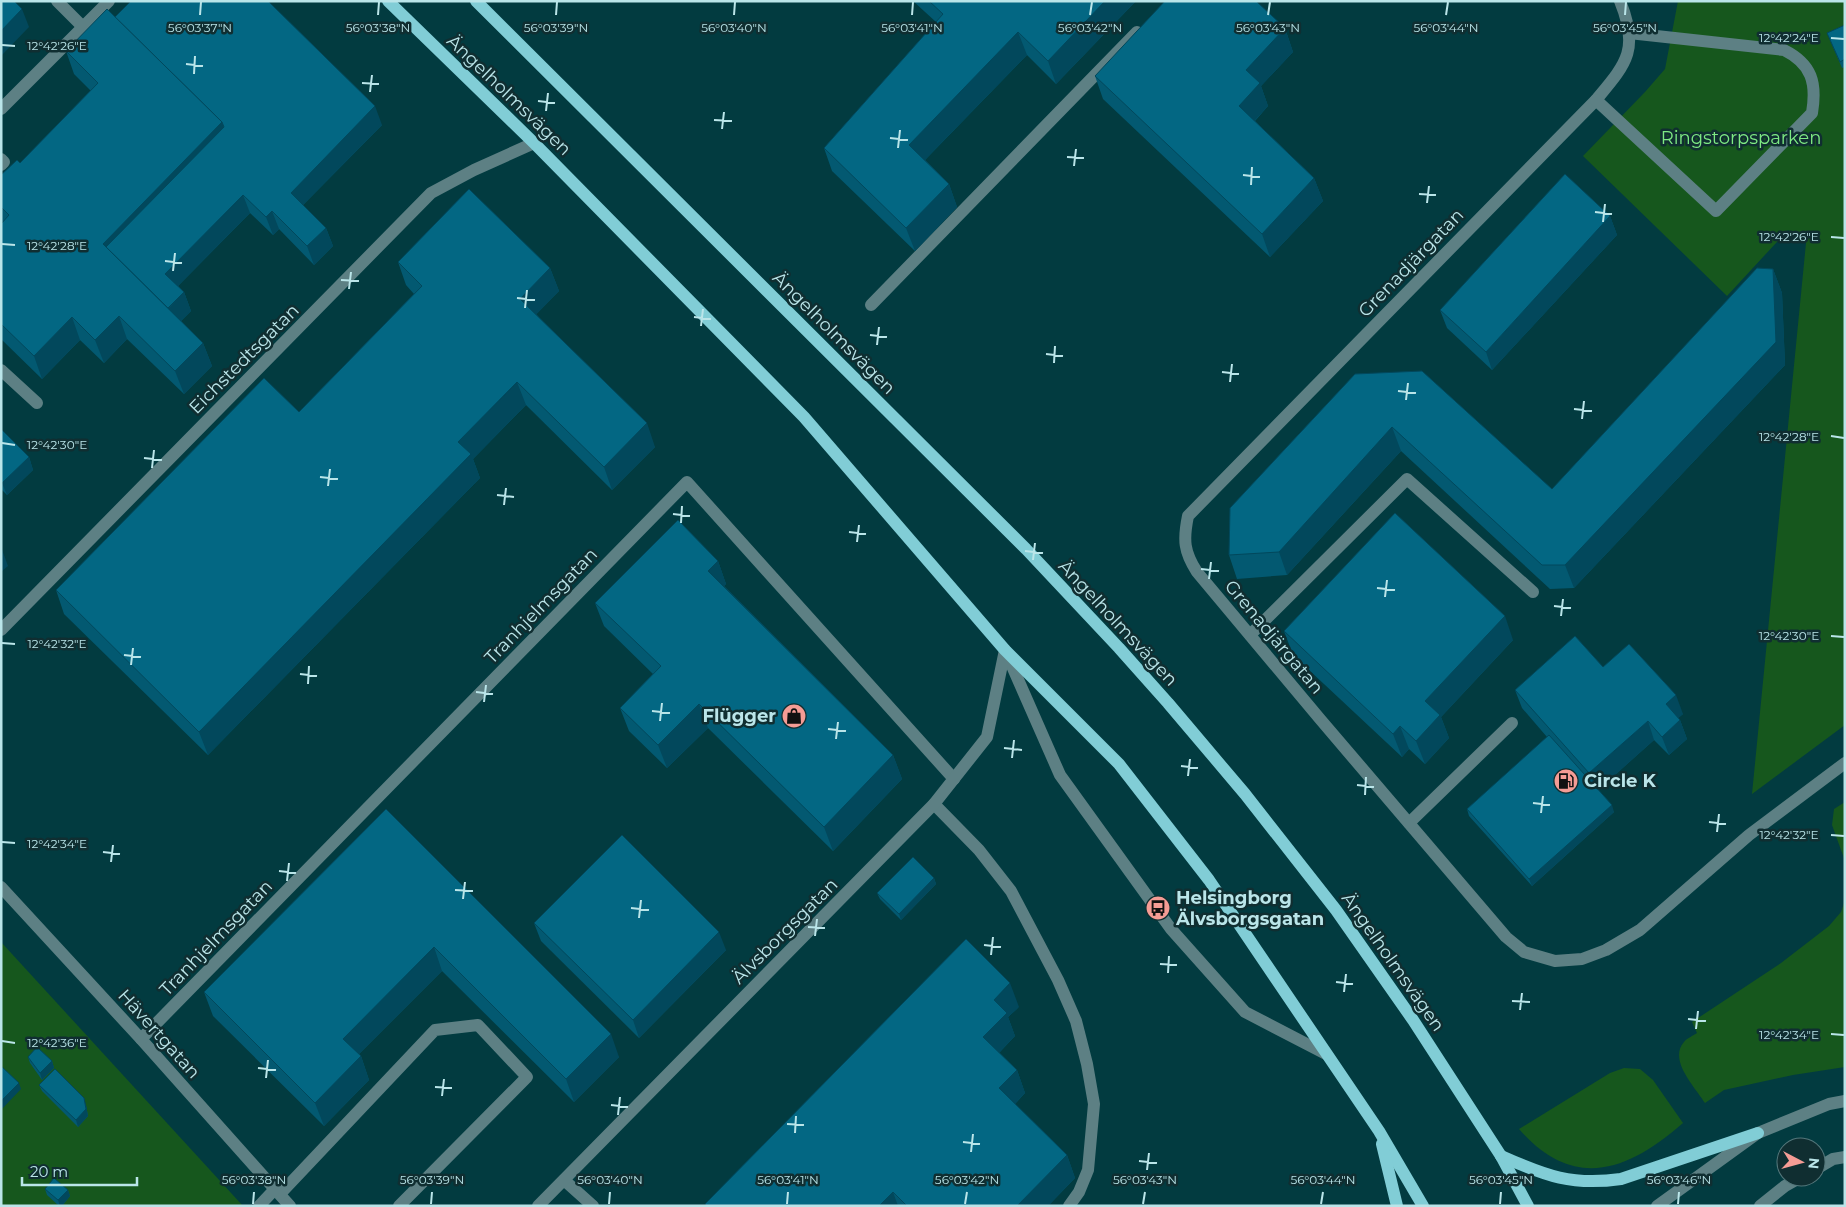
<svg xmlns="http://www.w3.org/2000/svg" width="1846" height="1207" font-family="Montserrat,sans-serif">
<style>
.green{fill:#16571d}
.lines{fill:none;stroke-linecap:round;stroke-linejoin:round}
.minor{stroke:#5d8084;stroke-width:12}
.major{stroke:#81cdd6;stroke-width:12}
.wall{fill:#035971}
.shaded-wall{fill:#02485c}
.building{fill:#036783;stroke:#02485c}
.ticks{fill:none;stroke:#bae5e9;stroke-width:2}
.labels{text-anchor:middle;stroke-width:5;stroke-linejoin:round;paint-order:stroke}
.street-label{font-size:18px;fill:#bae5e9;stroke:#102e31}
.park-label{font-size:18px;fill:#7eea83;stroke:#102e31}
.poi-label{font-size:18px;font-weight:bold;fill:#bae5e9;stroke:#102e31;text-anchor:start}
.ticks-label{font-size:12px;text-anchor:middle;fill:#bae5e9;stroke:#102e31;stroke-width:5;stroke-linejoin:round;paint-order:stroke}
</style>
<rect width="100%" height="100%" fill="#023b40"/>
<g class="green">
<path d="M1678 1H1845V725L1752 794 1806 243 1788 230 1727 296 1583 156 1645 92 1665 69Z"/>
<path d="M1845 802V861L1832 825 1834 809Z"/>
<path d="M1845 900V1067L1793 1075 1724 1090 1705 1103C1695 1087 1668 1060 1684 1042 1687 1038 1693 1036 1697 1033L1692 1022 1781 963 1829 926 1841 912Z"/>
<path d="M1 942 243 1206H1Z"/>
<path d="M1624 1068 1640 1069 1653 1080 1683 1123C1627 1172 1573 1191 1519 1129L1610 1073Z"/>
</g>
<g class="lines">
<g class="minor">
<path d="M57 1 83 27"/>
<path d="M1620 1C1640 50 1626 64 1596 100L1188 516C1183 540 1184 552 1197 572L1320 719 1506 937 1524 952 1555 961 1582 959 1606 950 1640 930 1749 835 1845 763"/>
<path d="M1596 100 1716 211 1812 113C1817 83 1812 64 1784 50L1629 33"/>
<path d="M1 109 109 1"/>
<path d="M1 159 4 162 1 165"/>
<path d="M871 305 1137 32"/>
<path d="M1 370 37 403"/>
<path d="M1 630 431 193 474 170 534 143"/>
<path d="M1250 635 1407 479 1533 592"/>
<path d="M1005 650 1060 775 1171 929 1245 1012 1326 1054"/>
<path d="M934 804 979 850 1011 891 1058 980 1076 1021 1087 1064 1094 1104 1088 1170 1079 1192 1069 1206"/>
<path d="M1409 823 1512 723"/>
<path d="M1 887 141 1039 290 1206"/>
<path d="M141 1039 687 482 954 779"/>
<path d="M1816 1169 1833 1159 1845 1157"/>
<path d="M564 1180 593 1206"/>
<path d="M280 1194 435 1030 478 1025 527 1077 399 1206"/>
<path d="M259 1206 275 1189"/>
<path d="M538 1206 934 804 987 737 1005 650"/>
<path d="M1657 1206 1758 1133 1829 1104 1845 1101"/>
<path d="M1760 1206 1785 1186 1801 1177"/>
</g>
<g class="major">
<path d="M388 1 534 143 804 417 1005 650 1119 764 1209 880 1379 1131 1423 1206"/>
<path d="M476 1 1026 549 1119 648 1168 703 1245 794 1336 910 1413 1020 1501 1156 1528 1206"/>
<path d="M1382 1144 1397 1206"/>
<path d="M1501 1156C1546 1176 1572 1186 1621 1179L1758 1133"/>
</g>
</g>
<g class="wall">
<path d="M913 1H1136L1056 84 1027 55 925 160 949 184 957 207 915 251 832 171 824 148 936 22Z"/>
<path d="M115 17 382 125 303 205 326 228 333 246 314 265 279 229 273 235 250 213 178 286 184 292 191 311 181 321 203 343 212 366 184 394 127 339 104 363 80 340 42 379 1 339V224L2 223 1 222V175L20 163 91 91 74 74 66 51Z"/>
<path d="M1845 25V67L1842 68 1827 33Z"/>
<path d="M1285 28 1293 52 1261 86 1268 106 1255 121 1314 178 1323 201 1270 257 1103 99 1095 76Z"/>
<path d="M1610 216 1617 235 1492 370 1447 328 1440 310Z"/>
<path d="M398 262 550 268 559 291 536 314 655 447 612 490 526 405 473 459 480 478 208 755 64 614 56 590 299 412 414 294 406 285Z"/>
<path d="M1773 269 1782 293 1785 365 1574 588 1550 589 1401 451 1287 575 1237 579 1229 555 1355 374 1552 489Z"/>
<path d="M1 429 29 457 33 470 7 495 1 489Z"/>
<path d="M718 561 726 584 724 586 893 755 902 779 833 851 708 728 667 768 629 731 620 708 653 674 604 626 595 603Z"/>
<path d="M1284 631 1513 640 1441 717 1449 738 1425 764 1409 749 1402 757 1293 655Z"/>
<path d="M1603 667 1683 714 1678 718 1680 720 1687 739 1669 755 1654 740 1598 790 1614 812 1532 886 1469 816 1467 809 1547 737 1522 708 1515 690Z"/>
<path d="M386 809 619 1057 574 1102 442 971 359 1054 361 1056 369 1080 324 1126 213 1016 204 992Z"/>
<path d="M934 878 936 884 901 920 880 899 877 893Z"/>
<path d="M534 923 726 950 639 1038 541 941Z"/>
<path d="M1019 1007 1008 1017 1015 1036 999 1053 1017 1070 1025 1093 1015 1104 1067 1155 1075 1178 1048 1206H706L705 1204Z"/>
<path d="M28 1057 52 1061 54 1068 42 1080 30 1063Z"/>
<path d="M39 1085 86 1105 88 1116 78 1127 42 1091Z"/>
<path d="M45 1189 68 1190 70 1196 62 1206H59L47 1195Z"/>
</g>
<g class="shaded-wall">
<path d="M1105 1H1136L1056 84 1048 61Z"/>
<path d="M22 9 29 27 1 56V31Z"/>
<path d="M1285 28 1293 52 1261 86 1268 106 1247 129 1239 106 1246 70Z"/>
<path d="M1018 32 1027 55 917 168 909 145Z"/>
<path d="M375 106 382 125 297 211 291 193Z"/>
<path d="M222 122 230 146 117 261 103 244Z"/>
<path d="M1314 178 1323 201 1270 257 1262 234Z"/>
<path d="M949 184 957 207 915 251 906 228Z"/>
<path d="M243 195 250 213 172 292 165 274Z"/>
<path d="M272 211 279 229 273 235 266 217Z"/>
<path d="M1610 216 1617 235 1492 370 1486 352Z"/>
<path d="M326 228 333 246 314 265 307 246Z"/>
<path d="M550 268 559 291 529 322 520 299Z"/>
<path d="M1773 269 1782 293 1785 365 1574 588 1565 565Z"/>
<path d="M184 292 191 311 173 328 167 310Z"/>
<path d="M119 316 127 339 104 363 95 340Z"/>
<path d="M72 317 80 340 42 379 34 356Z"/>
<path d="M203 343 212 366 184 394 175 371Z"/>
<path d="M517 382 526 405 473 459 480 478 208 755 199 732 458 442Z"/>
<path d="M647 423 655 447 612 490 604 467Z"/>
<path d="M1392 427 1401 451 1287 575 1279 552Z"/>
<path d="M29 457 33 470 7 495 2 483Z"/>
<path d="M1 547 8 566 1 572Z"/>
<path d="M718 561 726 584 717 594 708 571Z"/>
<path d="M1505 616 1513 640 1441 717 1449 738 1425 764 1416 741 1425 701Z"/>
<path d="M1676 695 1683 714 1673 723 1666 704Z"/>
<path d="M699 704 708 728 667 768 658 745Z"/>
<path d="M1680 720 1687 739 1669 755 1662 737Z"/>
<path d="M1648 721 1654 740 1596 792 1589 773Z"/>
<path d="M1400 726 1409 749 1402 757 1393 734Z"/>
<path d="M893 755 902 779 833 851 824 827Z"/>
<path d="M1612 805 1614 812 1532 886 1529 879Z"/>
<path d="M934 878 936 884 901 920 899 914Z"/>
<path d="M719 932 726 950 639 1038 633 1020Z"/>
<path d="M434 947 442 971 351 1062 343 1039Z"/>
<path d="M1010 983 1019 1007 1008 1017 1015 1036 992 1060 983 1037 994 1000Z"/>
<path d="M611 1034 619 1057 574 1102 566 1079Z"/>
<path d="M361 1056 369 1080 324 1126 315 1103Z"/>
<path d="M52 1061 54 1068 42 1080 40 1073Z"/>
<path d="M1017 1070 1025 1093 1007 1112 999 1088Z"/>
<path d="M19 1083 21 1089 1 1110V1101Z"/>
<path d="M84 1098 86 1105 88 1116 78 1127 76 1120Z"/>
<path d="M1067 1155 1075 1178 1048 1206H1017Z"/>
<path d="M68 1190 70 1196 62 1206H60L58 1200Z"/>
<path d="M893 1192 898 1206H879Z"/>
</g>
<g class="building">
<path d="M1 1H14L22 9 1 31Z"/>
<path d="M131 1H268L375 106 291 193 326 228 307 246 272 211 266 217 243 195 165 274 184 292 168 308 106 247 224 127 222 122 115 17Z"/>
<path d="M929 1H1105L1048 61 1018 32 909 145 949 184 906 228 824 148 943 14Z"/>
<path d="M1165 1H1256L1285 28 1246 70 1260 83 1239 106 1314 178 1262 234 1095 76Z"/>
<path d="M107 9 222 122 103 244 203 343 175 371 119 316 95 340 72 317 34 356 1 324V224L9 215 1 207V175L17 160 20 163 98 83 66 51Z"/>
<path d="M1845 25V59L1840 62 1827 33Z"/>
<path d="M1565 174 1610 216 1486 352 1440 310Z"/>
<path d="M469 189 550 268 520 299 647 423 604 467 517 382 458 442 471 454 199 732 56 590 264 378 299 412 422 286 398 262Z"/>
<path d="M1757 268 1773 269 1776 342 1565 565H1542L1392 427 1279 552 1229 555 1230 508 1355 374 1422 371 1552 489Z"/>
<path d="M1 429 29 457 2 483 1 481Z"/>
<path d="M1395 513 1505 616 1425 701 1440 715 1416 741 1400 726 1393 734 1284 631Z"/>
<path d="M678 520 718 561 708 571 893 755 824 827 699 704 658 745 620 708 661 666 595 603Z"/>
<path d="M1575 636 1603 667 1629 644 1676 695 1666 704 1680 720 1662 737 1648 721 1589 773 1515 690Z"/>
<path d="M1549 735 1612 805 1529 879 1467 809Z"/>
<path d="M386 809 611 1034 566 1079 434 947 343 1039 361 1056 315 1103 204 992Z"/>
<path d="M622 835 719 932 633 1020 534 923Z"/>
<path d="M913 857 934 878 899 914 877 893Z"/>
<path d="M966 939 1010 983 994 1000 1007 1013 983 1037 1017 1070 999 1088 1067 1155 1017 1206H907L893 1192 879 1206H707L705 1204Z"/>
<path d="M37 1047 52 1061 40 1073 28 1057Z"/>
<path d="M1 1066 19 1083 1 1101Z"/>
<path d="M55 1069 84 1098 86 1109 76 1120 39 1085Z"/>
<path d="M54 1178 68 1190 58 1200 45 1189Z"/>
</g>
<path class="ticks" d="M200 15 201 2M378 15 379 2M556 15 557 2M734 15 735 2M912 15 913 2M1090 15 1092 2M1268 15 1270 2M1446 15 1448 2M1625 15 1626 2M1831 38 1844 39M2 45 15 46M186 64 203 66M194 74 195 56M362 83 379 84M370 92 372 75M538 101 555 103M546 111 548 93M714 120 732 121M722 129 724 112M890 138 908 140M898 148 900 130M1067 157 1084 158M1074 166 1076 149M1243 175 1260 177M1251 185 1252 167M1419 194 1436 195M1427 203 1429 186M1595 212 1612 214M1603 222 1605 204M1831 237 1844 238M2 244 15 245M165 261 182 263M173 271 175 253M341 280 359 281M349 289 351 272M517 298 535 300M525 308 527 290M694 317 711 319M701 326 703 309M870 335 887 337M877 345 879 327M1046 354 1063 356M1054 363 1055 346M1222 372 1239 374M1230 382 1232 364M1398 391 1416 393M1406 400 1408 383M1574 409 1592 411M1582 419 1584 401M1831 436 1844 438M2 443 15 445M144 458 162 460M152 468 154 450M320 477 338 479M328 486 330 469M497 495 514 497M504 505 506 488M673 514 690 516M681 523 682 506M849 532 866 534M857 542 859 525M1025 551 1043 553M1033 560 1035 543M1201 569 1219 571M1209 579 1211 562M1377 588 1395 590M1385 597 1387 580M1554 606 1571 608M1561 616 1563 599M1831 636 1844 637M2 643 15 644M124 655 141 657M131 665 133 648M300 674 317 676M308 684 309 666M476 692 493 694M484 702 486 685M652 711 670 713M660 721 662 703M828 729 846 731M836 739 838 722M1004 748 1022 750M1012 758 1014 740M1181 766 1198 768M1188 776 1190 759M1357 785 1374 787M1365 795 1366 777M1533 803 1550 805M1541 813 1543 796M1709 822 1726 824M1717 832 1719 814M1831 835 1844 836M2 842 15 843M103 852 120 854M111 862 113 845M279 871 296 873M287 881 289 863M455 890 473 891M463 899 465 882M631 908 649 910M639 918 641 900M808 927 825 928M815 936 817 919M984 945 1001 947M991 955 993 937M1160 964 1177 965M1168 973 1169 956M1336 982 1353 984M1344 992 1346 974M1512 1001 1530 1002M1520 1010 1522 993M1688 1019 1706 1021M1696 1029 1698 1011M1831 1034 1844 1035M2 1041 15 1043M258 1068 276 1070M266 1078 268 1060M435 1087 452 1088M442 1096 444 1079M611 1105 628 1107M618 1115 620 1097M787 1124 804 1125M795 1133 796 1116M963 1142 980 1144M971 1152 973 1134M1139 1161 1157 1163M1147 1170 1149 1153M253 1204 254 1192M431 1204 432 1192M609 1204 610 1192M787 1204 788 1192M965 1204 967 1192M1143 1204 1145 1192M1321 1204 1323 1192M1500 1204 1501 1192M1678 1204 1679 1192"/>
<defs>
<symbol id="shop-disc" viewBox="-11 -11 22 22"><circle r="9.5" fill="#f59c95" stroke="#102e31"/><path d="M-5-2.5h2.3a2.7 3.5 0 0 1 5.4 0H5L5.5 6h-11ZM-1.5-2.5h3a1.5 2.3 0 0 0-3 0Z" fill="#111"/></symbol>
<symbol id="fuel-disc" viewBox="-11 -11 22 22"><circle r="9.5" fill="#f59c95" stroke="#102e31"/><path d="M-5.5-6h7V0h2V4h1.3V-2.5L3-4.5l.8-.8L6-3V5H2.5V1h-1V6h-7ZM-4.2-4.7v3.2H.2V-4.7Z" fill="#111"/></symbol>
<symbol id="bus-disc" viewBox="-11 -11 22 22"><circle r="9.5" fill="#f59c95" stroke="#102e31"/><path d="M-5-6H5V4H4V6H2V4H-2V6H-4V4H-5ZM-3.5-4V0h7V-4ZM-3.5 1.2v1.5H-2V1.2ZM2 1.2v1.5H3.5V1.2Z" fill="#111"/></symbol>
</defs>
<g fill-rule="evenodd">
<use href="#shop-disc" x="780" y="702" width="28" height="28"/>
<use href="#fuel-disc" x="1552" y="767" width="28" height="28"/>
<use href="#bus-disc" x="1144" y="894" width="28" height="28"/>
</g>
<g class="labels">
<g class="street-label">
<text transform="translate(509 95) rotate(44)" y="6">Ängelholmsvägen</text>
<text transform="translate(1411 263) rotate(-46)" y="6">Grenadjärgatan</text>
<text transform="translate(834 333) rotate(45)" y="6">Ängelholmsvägen</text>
<text transform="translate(244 359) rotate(-45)" y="6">Eichstedtsgatan</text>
<text transform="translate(541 606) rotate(-46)" y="6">Tranhjelmsgatan</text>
<text transform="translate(1118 623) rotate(47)" y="6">Ängelholmsvägen</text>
<text transform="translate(1274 637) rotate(50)" y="6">Grenadjärgatan</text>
<text transform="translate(785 931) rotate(-45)" y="6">Älvsborgsgatan</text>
<text transform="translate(216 938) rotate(-46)" y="6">Tranhjelmsgatan</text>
<text transform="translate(1393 962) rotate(55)" y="6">Ängelholmsvägen</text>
<text transform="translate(159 1034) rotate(48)" y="6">Hävertgatan</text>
</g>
<g class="park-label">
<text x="1741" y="144">Ringstorpsparken</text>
</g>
<g class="poi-label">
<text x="776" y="722" text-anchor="end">Flügger</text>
<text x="1584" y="787">Circle K</text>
<text x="1176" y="904">Helsingborg<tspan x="1176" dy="21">Älvsborgsgatan</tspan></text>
</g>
</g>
<g class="ticks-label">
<text x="200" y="32">56°03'37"N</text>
<text x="378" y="32">56°03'38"N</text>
<text x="556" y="32">56°03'39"N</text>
<text x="734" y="32">56°03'40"N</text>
<text x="912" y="32">56°03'41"N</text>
<text x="1090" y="32">56°03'42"N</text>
<text x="1268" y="32">56°03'43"N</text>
<text x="1446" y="32">56°03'44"N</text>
<text x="1625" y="32">56°03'45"N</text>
<text x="1789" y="42">12°42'24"E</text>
<text x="57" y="50">12°42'26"E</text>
<text x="1789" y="241">12°42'26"E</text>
<text x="57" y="250">12°42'28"E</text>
<text x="1789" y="441">12°42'28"E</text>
<text x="57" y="449">12°42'30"E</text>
<text x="1789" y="640">12°42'30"E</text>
<text x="57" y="648">12°42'32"E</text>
<text x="1789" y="839">12°42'32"E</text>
<text x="57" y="848">12°42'34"E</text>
<text x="1789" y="1039">12°42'34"E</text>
<text x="57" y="1047">12°42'36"E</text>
<text x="254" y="1184">56°03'38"N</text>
<text x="432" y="1184">56°03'39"N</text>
<text x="610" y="1184">56°03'40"N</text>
<text x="788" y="1184">56°03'41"N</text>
<text x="967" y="1184">56°03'42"N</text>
<text x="1145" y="1184">56°03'43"N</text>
<text x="1323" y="1184">56°03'44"N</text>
<text x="1501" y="1184">56°03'45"N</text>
<text x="1679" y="1184">56°03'46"N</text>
</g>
<rect width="1846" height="1207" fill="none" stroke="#bae5e9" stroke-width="5"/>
<g transform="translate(1801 1162) rotate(96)"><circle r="24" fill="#102e31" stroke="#54777b"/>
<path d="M0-4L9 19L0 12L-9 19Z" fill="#f59c95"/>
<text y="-8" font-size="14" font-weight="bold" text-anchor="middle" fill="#bae5e9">N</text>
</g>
<path d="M22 1177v8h115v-8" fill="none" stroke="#bae5e9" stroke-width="2.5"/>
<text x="30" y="1177" font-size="15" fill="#bae5e9" stroke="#102e31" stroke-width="4" paint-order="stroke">20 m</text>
</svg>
